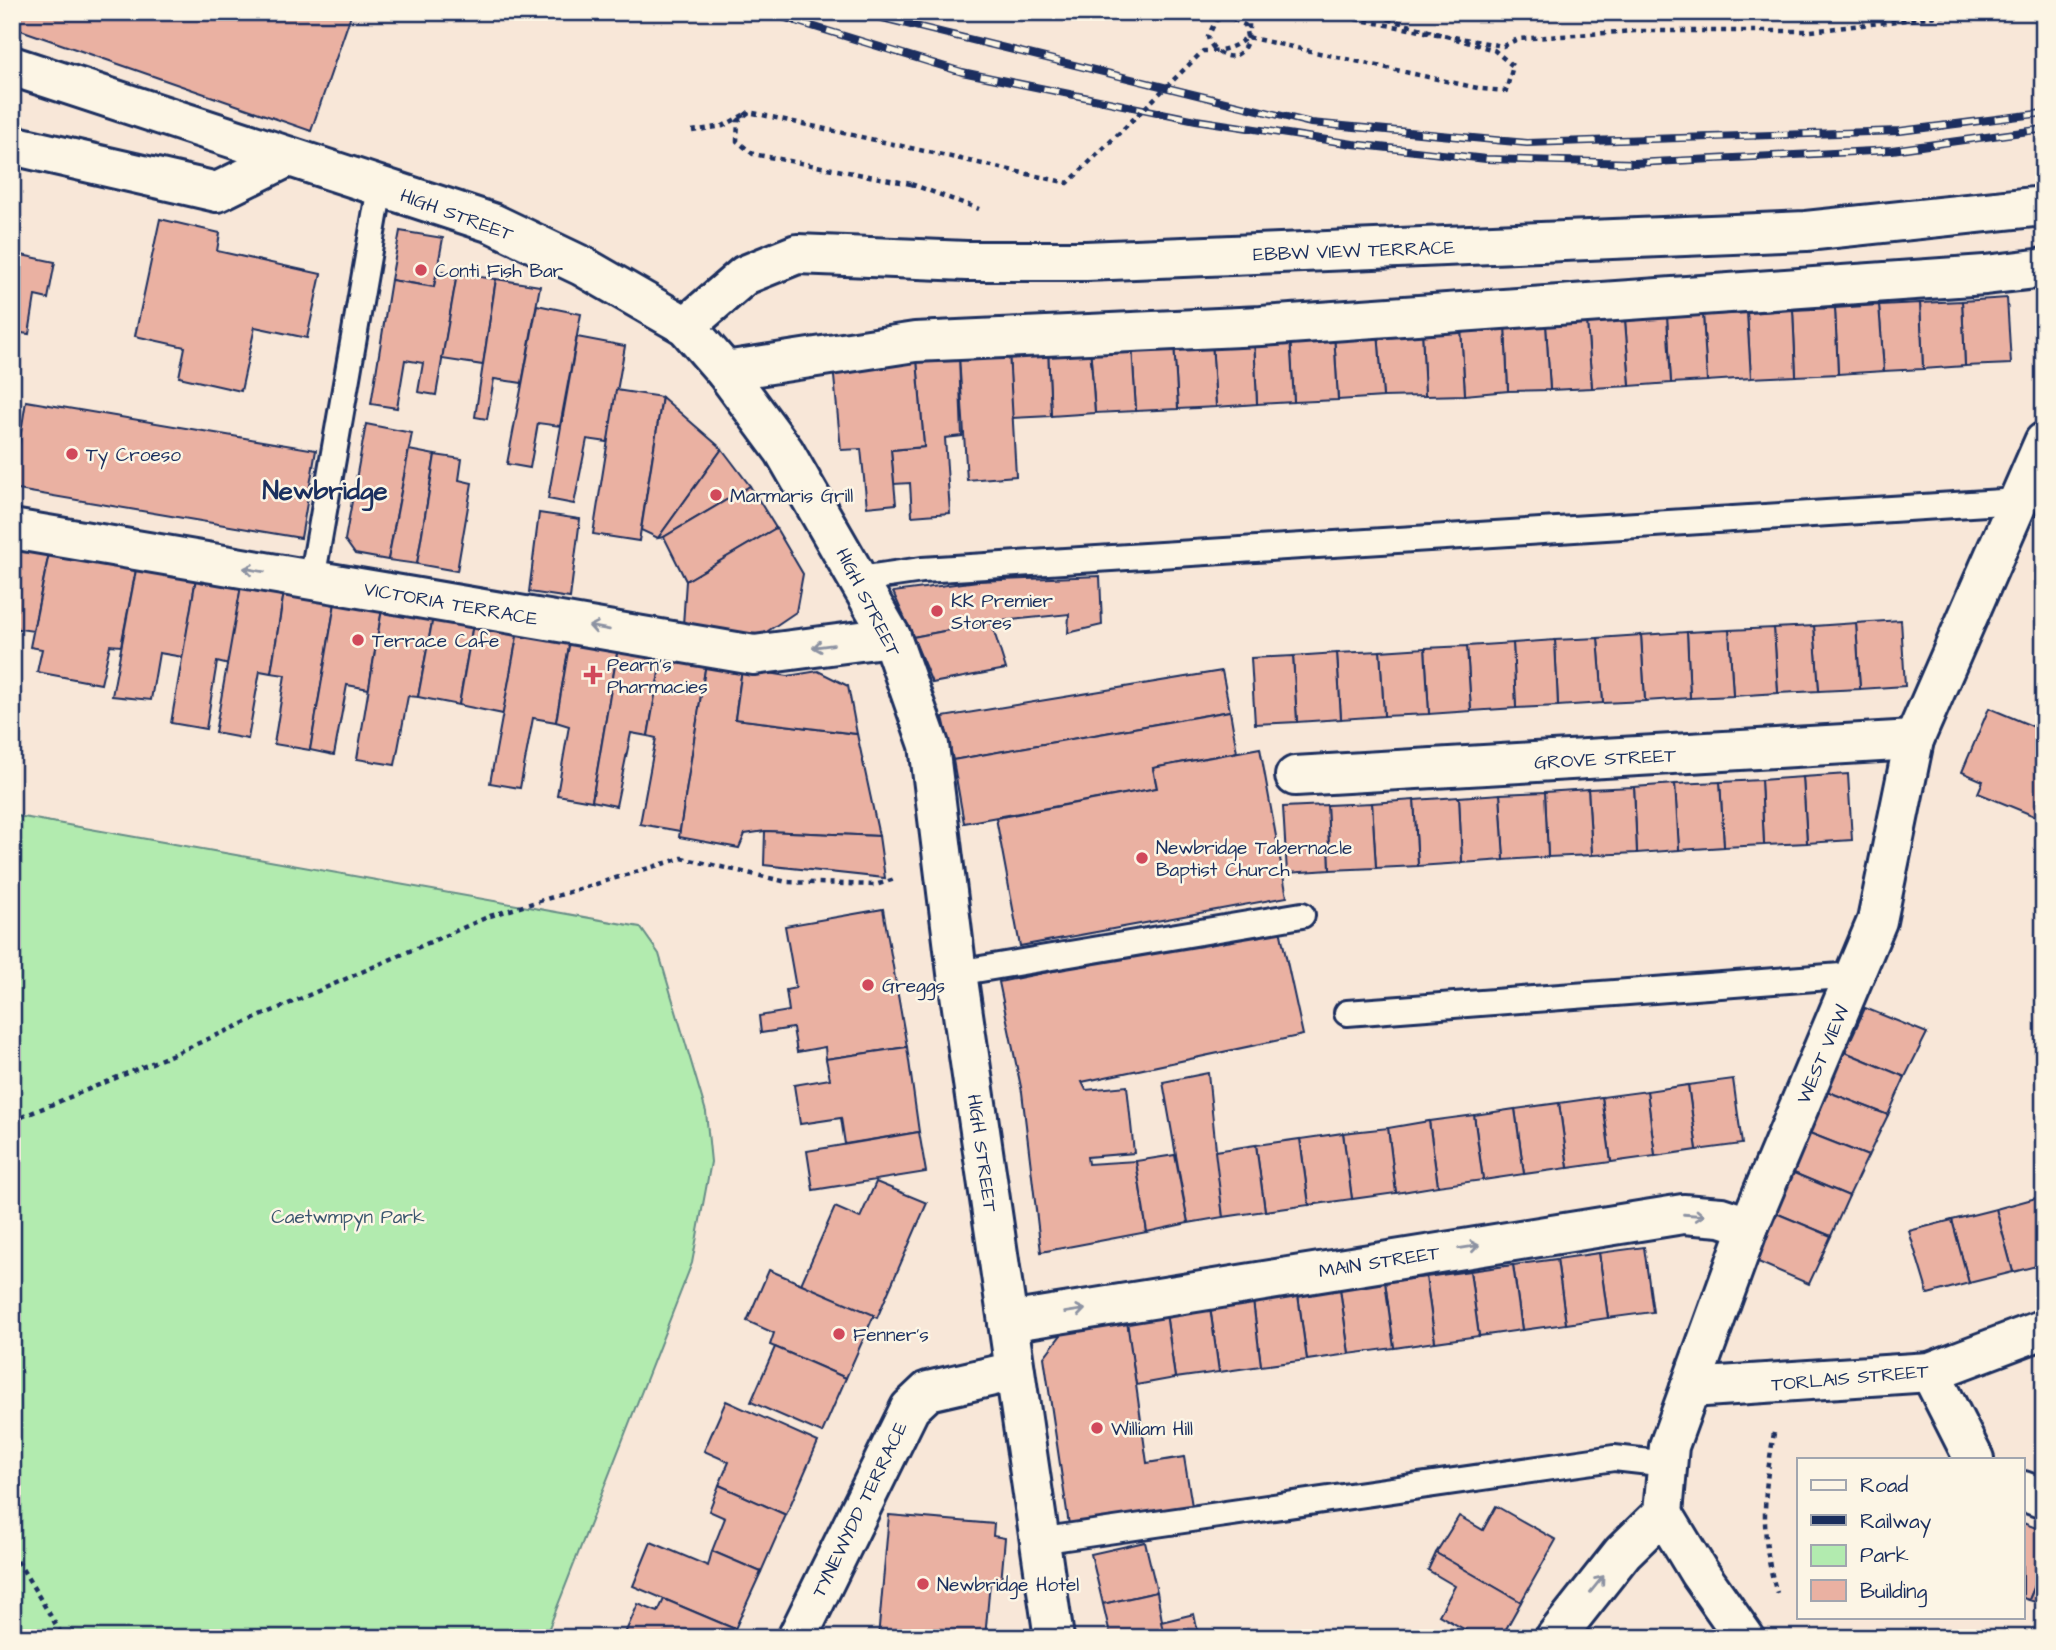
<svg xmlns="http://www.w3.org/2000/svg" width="2056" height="1650" font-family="'Architects Daughter',sans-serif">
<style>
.green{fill:#b2ebaf;stroke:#668d86;stroke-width:2}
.building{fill:#eab1a2;stroke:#1b2f5e;stroke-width:2}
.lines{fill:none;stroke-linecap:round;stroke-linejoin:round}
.service-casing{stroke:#1b2f5e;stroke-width:30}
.minor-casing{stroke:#1b2f5e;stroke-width:44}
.tertiary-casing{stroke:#1b2f5e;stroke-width:44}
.path{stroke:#1b2f5e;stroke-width:4.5;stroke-dasharray:5 5;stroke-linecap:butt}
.service{stroke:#fcf5e5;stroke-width:24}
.minor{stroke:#fcf5e5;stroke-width:38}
.tertiary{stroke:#fcf5e5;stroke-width:38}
.rail-casing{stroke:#1b2f5e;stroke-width:8}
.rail{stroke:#fcf5e5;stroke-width:5;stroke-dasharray:16;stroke-linecap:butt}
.path-bridge{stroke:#1b2f5e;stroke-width:4.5;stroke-dasharray:5 5;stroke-linecap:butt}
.oneway{stroke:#8c92a2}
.poi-dot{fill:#d1495b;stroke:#fcf5e5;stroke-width:2.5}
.labels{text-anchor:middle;stroke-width:5;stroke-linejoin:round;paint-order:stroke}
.street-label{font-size:19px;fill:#1b2f5e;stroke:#fcf5e5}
.poi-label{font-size:19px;fill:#1b2f5e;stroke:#fcf5e5;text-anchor:start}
.park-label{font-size:19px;fill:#39556e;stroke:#fcf5e5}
.district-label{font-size:26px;font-weight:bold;fill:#1b2f5e;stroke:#fcf5e5}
</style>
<rect width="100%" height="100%" fill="#f8e7d8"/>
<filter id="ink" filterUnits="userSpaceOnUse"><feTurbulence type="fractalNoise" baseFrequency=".0143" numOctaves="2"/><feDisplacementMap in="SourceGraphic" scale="14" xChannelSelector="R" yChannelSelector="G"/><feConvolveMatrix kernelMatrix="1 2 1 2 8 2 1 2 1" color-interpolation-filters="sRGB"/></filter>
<g filter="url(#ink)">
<path class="green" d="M12 815 640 927 659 954 706 1112 711 1162 692 1263 545 1638H12Z"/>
<g class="building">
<path d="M12 12H352L311 131 12 27Z"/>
<path d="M160 219 220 233 217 251 321 274 307 338 255 327 241 391 179 377 185 347 135 336Z"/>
<path d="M400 231 443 238 434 287 391 280Z"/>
<path d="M12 253 55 262 48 299 35 296 29 334 15 332 12 343Z"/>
<path d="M437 271 457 274 436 395 418 392 423 363 405 360 397 408 371 404 391 280 434 287Z"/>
<path d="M457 274 496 279 483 365 442 359Z"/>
<path d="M496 279 540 286 522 383 494 379 487 419 475 417Z"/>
<path d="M2007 298 2011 364 1965 366 1962 301Z"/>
<path d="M1962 301 1965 366 1923 369 1920 303Z"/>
<path d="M1920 303 1923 369 1884 371 1879 305Z"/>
<path d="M537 305 581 314 560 426 538 423 530 468 507 464Z"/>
<path d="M1879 305 1884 371 1838 374 1835 308Z"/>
<path d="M1835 308 1838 374 1796 376 1793 310Z"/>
<path d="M1793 310 1796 376 1751 378 1747 313Z"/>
<path d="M1747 313 1751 378 1707 381 1703 315Z"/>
<path d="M1703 315 1707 381 1671 383 1667 317Z"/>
<path d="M1667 317 1671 383 1630 386 1625 320Z"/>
<path d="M1625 320 1630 386 1592 388 1587 322Z"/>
<path d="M1587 322 1592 388 1550 390 1546 325Z"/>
<path d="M1546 325 1550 390 1508 391 1505 326Z"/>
<path d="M1505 326 1508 391 1465 395 1461 329Z"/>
<path d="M1461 329 1465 395 1425 396 1422 331Z"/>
<path d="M1422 331 1425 396 1383 397 1378 332Z"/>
<path d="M1378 332 1383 397 1338 400 1334 334Z"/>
<path d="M1334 334 1338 400 1294 402 1290 336Z"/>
<path d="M1290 336 1294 402 1257 404 1254 339Z"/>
<path d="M577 337 625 346 608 442 587 439 574 504 548 499Z"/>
<path d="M1254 339 1257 404 1216 407 1212 341Z"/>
<path d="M1212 341 1216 407 1178 409 1174 343Z"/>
<path d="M1174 343 1178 409 1136 411 1132 346Z"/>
<path d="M1132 346 1136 411 1095 413 1090 347Z"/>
<path d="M1090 347 1095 413 1051 416 1048 350Z"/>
<path d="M1048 350 1051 416 1012 418 1009 352Z"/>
<path d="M1009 352 1016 476 967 480 959 357Z"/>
<path d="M959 357 962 436 945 438 950 513 912 516 910 483 894 484 891 450 924 447 917 360Z"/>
<path d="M917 360 924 447 891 450 896 504 867 507 861 449 841 450 833 366Z"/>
<path d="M616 390 662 397 639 541 593 534Z"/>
<path d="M662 397 722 449 658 538 641 530Z"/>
<path d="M26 401 316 450 301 538 12 489Z"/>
<path d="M366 424 412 433 388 560 355 554 345 540Z"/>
<path d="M722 449 750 486 664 537 658 538Z"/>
<path d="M409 450 435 455 417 564 388 560Z"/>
<path d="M435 455 462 459 459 480 472 483 457 571 417 564Z"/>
<path d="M750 486 776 528 686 581 664 537Z"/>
<path d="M539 513 580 519 570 598 529 592Z"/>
<path d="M776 528 803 574 796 612 759 637 683 625 686 581Z"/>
<path d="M12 547 49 553 33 631 12 628Z"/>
<path d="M49 553 136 570 121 646 110 645 101 684 37 672 42 649 30 647Z"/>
<path d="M136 570 196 578 183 657 159 653 151 700 112 696Z"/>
<path d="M1100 576 1102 625 1068 633 1069 614 991 622 913 637 893 592 978 581Z"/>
<path d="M196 578 241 586 229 665 217 662 206 729 171 723Z"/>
<path d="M241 586 284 592 271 673 260 671 248 739 215 733Z"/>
<path d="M284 592 335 603 310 750 274 744 285 675 271 673Z"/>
<path d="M335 603 382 609 369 689 347 685 334 755 310 750Z"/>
<path d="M382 609 433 617 418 697 408 696 395 765 357 759Z"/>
<path d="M433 617 473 624 459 705 418 697Z"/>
<path d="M1901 620 1905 686 1860 689 1856 623Z"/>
<path d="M991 622 1006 669 932 683 913 637Z"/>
<path d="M1856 623 1860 689 1819 691 1814 626Z"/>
<path d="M473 624 518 631 503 714 459 705Z"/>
<path d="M1814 626 1819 691 1778 693 1774 628Z"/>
<path d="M1774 628 1778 693 1733 696 1729 630Z"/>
<path d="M1729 630 1733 696 1690 698 1687 632Z"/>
<path d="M518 631 570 640 556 722 533 718 520 788 490 783Z"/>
<path d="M1687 632 1690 698 1645 701 1641 635Z"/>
<path d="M1641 635 1645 701 1603 703 1598 638Z"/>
<path d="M1598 638 1603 703 1558 706 1555 640Z"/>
<path d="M570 640 618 648 592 801 557 795 569 726 556 722Z"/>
<path d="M1555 640 1558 706 1516 708 1513 643Z"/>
<path d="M1513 643 1516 708 1471 711 1467 646Z"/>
<path d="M1467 646 1471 711 1429 714 1425 648Z"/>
<path d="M618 648 662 656 648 736 631 733 616 806 592 801Z"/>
<path d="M1425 648 1429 714 1384 716 1380 651Z"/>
<path d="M1380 651 1384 716 1341 719 1337 653Z"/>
<path d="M1337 653 1341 719 1297 722 1293 656Z"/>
<path d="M662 656 706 663 680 831 640 824 656 738 648 736Z"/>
<path d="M1293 656 1297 722 1255 724 1251 658Z"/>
<path d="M706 663 742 669 735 719 857 734 879 836 765 831 745 834 739 848 679 837Z"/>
<path d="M742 669 788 676 818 671 848 686 857 734 735 719Z"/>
<path d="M1222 671 1230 711 953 760 943 717Z"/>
<path d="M1989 708 2044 731V820L1978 793 1983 781 1962 772Z"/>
<path d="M1230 711 1237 752 1153 768 1157 788 964 823 953 760Z"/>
<path d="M1260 748 1287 897 1020 946 996 818 1157 788 1153 768Z"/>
<path d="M1848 774 1852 840 1807 843 1803 777Z"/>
<path d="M1803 777 1807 843 1764 845 1761 780Z"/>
<path d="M1761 780 1764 845 1724 847 1720 782Z"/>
<path d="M1720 782 1724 847 1679 850 1675 784Z"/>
<path d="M1675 784 1679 850 1637 853 1634 787Z"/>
<path d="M1634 787 1637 853 1592 855 1588 789Z"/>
<path d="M1588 789 1592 855 1548 857 1545 792Z"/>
<path d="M1545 792 1548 857 1504 860 1500 794Z"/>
<path d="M1500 794 1504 860 1462 863 1459 797Z"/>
<path d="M1459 797 1462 863 1418 866 1414 800Z"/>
<path d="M1414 800 1418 866 1376 868 1372 803Z"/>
<path d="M1372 803 1376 868 1330 870 1327 805Z"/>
<path d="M1327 805 1330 870 1287 873 1283 807Z"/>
<path d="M765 831 879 836 885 878 764 865Z"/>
<path d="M883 909 907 1047 826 1059 825 1047 797 1052 793 1028 761 1033 759 1016 789 1011 786 990 796 988 785 926Z"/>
<path d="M1279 925 1303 1035 1082 1082 1086 1090 1127 1086 1134 1153 1087 1157 1088 1164 1136 1161 1147 1232 1041 1252 1022 1092 999 982Z"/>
<path d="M1865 1008 1927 1033 1905 1077 1845 1052Z"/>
<path d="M907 1047 919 1132 845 1144 841 1118 800 1124 794 1085 830 1079 826 1059Z"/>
<path d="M1845 1052 1905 1077 1888 1115 1826 1091Z"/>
<path d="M1208 1073 1223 1217 1188 1223 1163 1082Z"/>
<path d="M1733 1079 1742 1144 1697 1150 1688 1085Z"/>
<path d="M1688 1085 1697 1150 1655 1156 1647 1091Z"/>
<path d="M1647 1091 1655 1156 1611 1162 1602 1097Z"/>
<path d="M1826 1091 1888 1115 1868 1156 1807 1132Z"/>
<path d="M1602 1097 1611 1162 1568 1168 1559 1103Z"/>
<path d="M1559 1103 1568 1168 1524 1174 1515 1109Z"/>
<path d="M1515 1109 1524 1174 1483 1180 1474 1115Z"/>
<path d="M1474 1115 1483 1180 1438 1186 1429 1121Z"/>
<path d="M1429 1121 1438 1186 1396 1193 1388 1128Z"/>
<path d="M1388 1128 1396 1193 1352 1199 1343 1133Z"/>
<path d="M919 1132 926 1172 813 1190 807 1151Z"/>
<path d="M1807 1132 1868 1156 1849 1196 1789 1171Z"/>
<path d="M1343 1133 1352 1199 1309 1205 1300 1139Z"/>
<path d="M1300 1139 1309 1205 1265 1211 1256 1145Z"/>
<path d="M1256 1145 1265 1211 1223 1217 1215 1151Z"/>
<path d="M1175 1155 1188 1223 1147 1232 1136 1161Z"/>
<path d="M1789 1171 1849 1196 1831 1236 1771 1211Z"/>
<path d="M876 1182 927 1203 877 1318 801 1284 835 1207 860 1218Z"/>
<path d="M2044 1196V1225L2036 1198Z"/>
<path d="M2036 1198 2044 1225V1264L2013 1272 1996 1209Z"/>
<path d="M1996 1209 2013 1272 1969 1283 1952 1220Z"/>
<path d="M1771 1211 1831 1236 1809 1284 1749 1258Z"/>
<path d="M1952 1220 1969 1283 1928 1294 1909 1231Z"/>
<path d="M1644 1247 1653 1312 1608 1318 1599 1253Z"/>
<path d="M1599 1253 1608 1318 1566 1324 1557 1259Z"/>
<path d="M1557 1259 1566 1324 1522 1330 1513 1265Z"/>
<path d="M1513 1265 1522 1330 1479 1336 1470 1271Z"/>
<path d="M769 1270 874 1315 846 1378 770 1345 774 1333 747 1321Z"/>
<path d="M1470 1271 1479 1336 1435 1342 1426 1277Z"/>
<path d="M1426 1277 1435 1342 1394 1348 1385 1282Z"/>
<path d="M1385 1282 1394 1348 1349 1354 1340 1289Z"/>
<path d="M1340 1289 1349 1354 1307 1360 1298 1295Z"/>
<path d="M1298 1295 1307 1360 1261 1366 1253 1301Z"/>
<path d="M1253 1301 1261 1366 1219 1372 1210 1307Z"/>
<path d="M1210 1307 1219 1372 1175 1378 1166 1313Z"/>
<path d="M1166 1313 1175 1378 1136 1385 1126 1319Z"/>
<path d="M1126 1314 1147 1463 1184 1457 1192 1506 1069 1525 1044 1357 1071 1322Z"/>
<path d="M775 1347 846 1378 822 1433 751 1402Z"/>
<path d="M726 1401 818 1442 786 1515 719 1485 729 1462 704 1451Z"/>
<path d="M719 1485 786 1515 761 1572 712 1551 725 1518 709 1511Z"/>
<path d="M1496 1506 1556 1540 1521 1602 1436 1553 1459 1516 1483 1530Z"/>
<path d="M889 1515 994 1524 993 1536 1005 1538 1001 1583 990 1582 985 1638H878Z"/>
<path d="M2023 1523 2044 1531V1564L2029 1600 2023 1598Z"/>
<path d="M651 1542 708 1566 712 1551 761 1572 735 1629 633 1586Z"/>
<path d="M1145 1542 1157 1592 1103 1604 1091 1554Z"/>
<path d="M1436 1553 1521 1602 1501 1638H1480L1439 1615 1455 1586 1428 1570Z"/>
<path d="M2044 1564V1605L2029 1600Z"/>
<path d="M1157 1592 1165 1638H1111L1103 1604Z"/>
<path d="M664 1599 735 1629 731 1638H623L638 1604 658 1612Z"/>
<path d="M1194 1614 1199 1638H1165L1161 1622Z"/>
<path d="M1428 1629 1430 1638H1396V1636Z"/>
</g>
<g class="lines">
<defs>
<g id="service">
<path d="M860 579 922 570 2018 501"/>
<path d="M312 580 380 187"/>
<path d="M957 973 1302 915"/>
<path d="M1347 1013 1855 975"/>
<path d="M1038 1541 1614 1458 1668 1464"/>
</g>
<g id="minor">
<path d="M686 326 745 275 797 254 967 261H1086L1806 231 2044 206"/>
<path d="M725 371 915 342 1261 326 1985 275 2044 268"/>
<path d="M12 529 754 655 891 637"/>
<path d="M1295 776 1914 740"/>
<path d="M1008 1322 1683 1214 1721 1217 1749 1226"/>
<path d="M1930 1372 1974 1459"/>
<path d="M1690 1388 1930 1372 2044 1329"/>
<path d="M2023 1491 2044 1499"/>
<path d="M1663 1513 1698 1571 1745 1638"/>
<path d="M797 1638 910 1408 928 1391 1015 1371"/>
<path d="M1555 1638 1623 1552 1663 1513 1669 1446 1749 1226 1877 921 1914 740 2044 442"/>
</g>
<g id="tertiary">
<path d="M12 66 492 223 582 266 686 326 725 371 784 451 891 637 929 745 957 973 1054 1638"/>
<path d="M12 145 217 192 288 157"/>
</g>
</defs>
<use href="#service" class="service-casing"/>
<use href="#minor" class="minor-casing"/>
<use href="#tertiary" class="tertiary-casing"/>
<g class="path">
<path d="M1316 12 1503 46 1518 39 1634 31H1811L1973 12"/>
<path d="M1247 37 1245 25 1228 17 1216 20 1208 37C1212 54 1235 66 1245 46 1250 37 1249 22 1249 12"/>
<path d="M692 131 723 126 749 112"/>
<path d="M911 184 979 209"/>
<path d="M12 1121 176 1053 490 916 682 858 787 882 875 885 895 879"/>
<path d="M1774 1433C1764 1490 1759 1536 1777 1593"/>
<path d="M12 1552 64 1638"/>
</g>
<use href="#service" class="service"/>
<use href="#minor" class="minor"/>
<use href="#tertiary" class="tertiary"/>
<defs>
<g id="rail">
<path d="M766 12 962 72 1196 120 1353 144 1486 159 1634 163 1892 150 2044 129"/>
<path d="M858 12 1311 123 1527 143 1900 131 2044 113"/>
</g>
</defs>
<use href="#rail" class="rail-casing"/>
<use href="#rail" class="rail"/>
<path class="path-bridge" d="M911 184 753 154 737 141 738 121 749 112 1068 183 1203 51C1222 51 1233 49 1247 37L1482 89 1506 91 1513 66 1494 50 1364 12"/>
</g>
<defs><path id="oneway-shaft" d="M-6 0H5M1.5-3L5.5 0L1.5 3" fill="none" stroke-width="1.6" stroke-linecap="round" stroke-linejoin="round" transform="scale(1.75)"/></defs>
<g class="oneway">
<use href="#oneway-shaft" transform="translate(254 570) rotate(-170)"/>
<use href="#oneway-shaft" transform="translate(599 628) rotate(-170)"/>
<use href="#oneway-shaft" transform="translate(823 646) rotate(172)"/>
<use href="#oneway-shaft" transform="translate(1694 1215) rotate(4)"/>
<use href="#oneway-shaft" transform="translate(1469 1247) rotate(-9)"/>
<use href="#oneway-shaft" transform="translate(1075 1311) rotate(-9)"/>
<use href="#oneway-shaft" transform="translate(1597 1584) rotate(-51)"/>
</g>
</g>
<g class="poi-dot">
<circle cx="421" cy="270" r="7"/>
<circle cx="72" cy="454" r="7"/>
<circle cx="716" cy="495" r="7"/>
<circle cx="937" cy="611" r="7"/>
<circle cx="358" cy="640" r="7"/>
<path d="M589.5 664.5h7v7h7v7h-7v7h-7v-7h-7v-7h7z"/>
<circle cx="1142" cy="858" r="7"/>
<circle cx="868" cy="985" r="7"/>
<circle cx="839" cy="1334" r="7"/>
<circle cx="1097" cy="1428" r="7"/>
<circle cx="923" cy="1584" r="7"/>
</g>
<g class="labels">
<g class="street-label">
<text transform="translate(457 214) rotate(20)" y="7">HIGH STREET</text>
<text transform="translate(1354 250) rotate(-2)" y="7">EBBW VIEW TERRACE</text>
<text transform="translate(869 602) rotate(63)" y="7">HIGH STREET</text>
<text transform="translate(451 603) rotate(10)" y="7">VICTORIA TERRACE</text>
<text transform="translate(1605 758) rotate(-3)" y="7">GROVE STREET</text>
<text transform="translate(1822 1054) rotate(-67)" y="7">WEST VIEW</text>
<text transform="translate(983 1153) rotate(82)" y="7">HIGH STREET</text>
<text transform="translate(1379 1261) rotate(-9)" y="7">MAIN STREET</text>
<text transform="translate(1850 1377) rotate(-5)" y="7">TORLAIS STREET</text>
<text transform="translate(859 1509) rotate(-64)" y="7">TYNEWYDD TERRACE</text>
</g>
<g class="poi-label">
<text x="435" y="277">Conti Fish Bar</text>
<text x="86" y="461">Ty Croeso</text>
<text x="730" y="502">Marmaris Grill</text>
<text x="951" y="607">KK Premier<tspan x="951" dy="22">Stores</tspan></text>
<text x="372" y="647">Terrace Cafe</text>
<text x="607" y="671">Pearn's<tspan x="607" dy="22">Pharmacies</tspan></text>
<text x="1156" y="854">Newbridge Tabernacle<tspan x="1156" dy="22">Baptist Church</tspan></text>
<text x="882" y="992">Greggs</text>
<text x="853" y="1341">Fenner's</text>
<text x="1111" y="1435">William Hill</text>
<text x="937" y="1591">Newbridge Hotel</text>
</g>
<g class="park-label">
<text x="348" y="1223">Caetwmpyn Park</text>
</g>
<g class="district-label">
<text x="325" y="499">Newbridge</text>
</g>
</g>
<rect width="2056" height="1650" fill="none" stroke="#fcf5e5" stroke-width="42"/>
<rect x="21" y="21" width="2014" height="1608" fill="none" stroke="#1b2f5e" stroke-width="2.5" filter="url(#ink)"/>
<rect x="1797" y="1458" width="228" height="161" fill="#fcf5e5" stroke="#a2a6af" stroke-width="2"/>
<rect x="1811" y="1480" width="35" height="10" fill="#fcf5e5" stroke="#a2a6af" stroke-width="2"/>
<text x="1860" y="1492" font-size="21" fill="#1b2f5e">Road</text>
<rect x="1811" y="1515" width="35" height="10" fill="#1b2f5e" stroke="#a2a6af" stroke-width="2"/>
<text x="1860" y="1528" font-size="21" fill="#1b2f5e">Railway</text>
<rect x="1811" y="1545" width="35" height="21" fill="#b2ebaf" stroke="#a2a6af" stroke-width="2"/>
<text x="1860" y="1562" font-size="21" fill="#1b2f5e">Park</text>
<rect x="1811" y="1580" width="35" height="21" fill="#eab1a2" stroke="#a2a6af" stroke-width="2"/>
<text x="1860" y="1598" font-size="21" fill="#1b2f5e">Building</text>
</svg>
